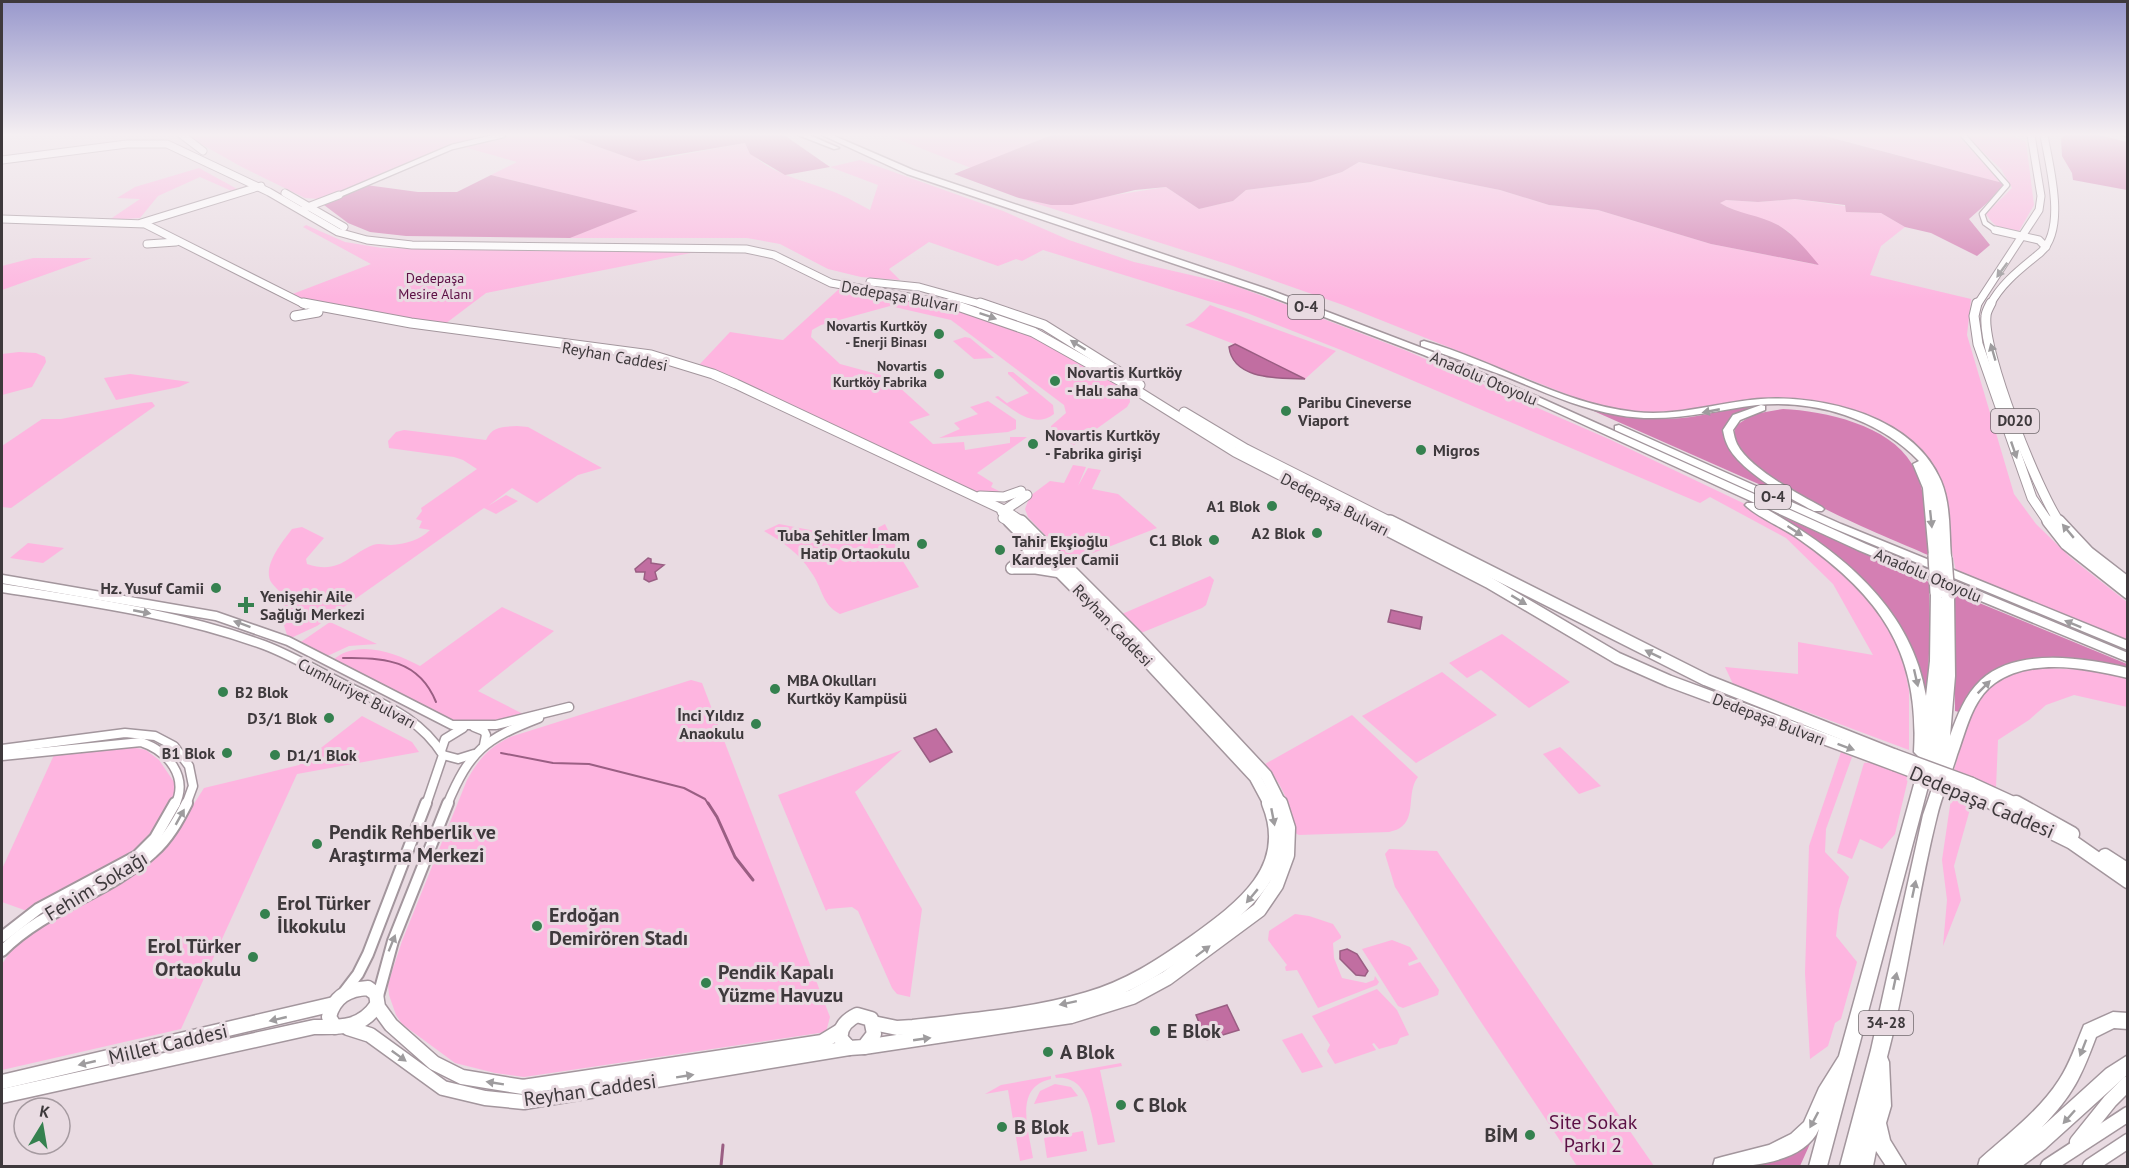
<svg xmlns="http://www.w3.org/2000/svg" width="2129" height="1168" font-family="'PT Sans',sans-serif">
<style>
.green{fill:#feb5e0}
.forest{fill:#d47fb3}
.water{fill:#c16ea1;stroke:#9a5e83;stroke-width:1.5}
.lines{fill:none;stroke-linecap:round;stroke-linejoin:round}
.stream-far2{stroke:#9a5e83;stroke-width:1.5}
.stream-far1{stroke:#9a5e83;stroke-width:2}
.stream{stroke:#9a5e83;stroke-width:3}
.tertiary-far2-casing{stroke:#a3969d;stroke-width:7}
.tertiary-far1-casing{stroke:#a3969d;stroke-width:11}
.tertiary-casing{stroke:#a3969d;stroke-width:14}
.primary-far3-casing{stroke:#a3969d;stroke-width:9}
.primary-far2-casing{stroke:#a3969d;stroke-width:11}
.primary-far1-casing{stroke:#a3969d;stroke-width:14}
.primary-casing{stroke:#a3969d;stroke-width:17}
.trunk-far2-casing{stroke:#a3969d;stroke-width:9}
.trunk-far1-casing{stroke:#a3969d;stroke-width:11}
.trunk-casing{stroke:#a3969d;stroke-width:14}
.motorway-casing{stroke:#a3969d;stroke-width:3}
.tertiary-far2{stroke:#fff;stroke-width:4.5}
.tertiary-far1{stroke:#fff;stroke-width:8}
.tertiary{stroke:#fff;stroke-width:10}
.primary-far3{stroke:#fff;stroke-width:7}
.primary-far2{stroke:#fff;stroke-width:9}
.primary-far1{stroke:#fff;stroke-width:11}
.primary{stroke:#fff;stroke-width:14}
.trunk-far2{stroke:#fff;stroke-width:7}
.trunk-far1{stroke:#fff;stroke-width:9}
.trunk{stroke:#fff;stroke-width:11}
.motorway{fill:#fff;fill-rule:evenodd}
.primary-bridge-casing{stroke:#a3969d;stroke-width:14;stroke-linecap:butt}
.motorway-bridge-casing{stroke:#a3969d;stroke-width:16;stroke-linecap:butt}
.primary-bridge{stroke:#fff;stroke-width:11}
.motorway-bridge{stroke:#fff;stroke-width:13}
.oneway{fill:#9e9c9e}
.poi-dot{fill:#35814f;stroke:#e9dbe2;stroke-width:2}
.labels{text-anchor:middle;stroke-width:6;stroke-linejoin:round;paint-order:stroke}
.far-park-label{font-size:14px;fill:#5c1045;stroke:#e9dbe2}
.far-poi-label{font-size:14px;font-weight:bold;fill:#3e393c;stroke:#e9dbe2;text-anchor:end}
.shield{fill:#e9dbe2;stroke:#716a6e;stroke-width:1.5}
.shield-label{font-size:15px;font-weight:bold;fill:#3e393c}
.street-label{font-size:16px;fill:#3e393c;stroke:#e9dbe2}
.poi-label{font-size:16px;font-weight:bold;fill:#3e393c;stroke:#e9dbe2;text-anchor:start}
.near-street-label{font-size:20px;fill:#3e393c;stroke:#e9dbe2}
.near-poi-label{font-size:20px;font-weight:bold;fill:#3e393c;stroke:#e9dbe2;text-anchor:start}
.near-park-label{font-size:20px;fill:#5c1045;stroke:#e9dbe2}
</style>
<rect width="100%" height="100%" fill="#e9dbe2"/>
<g class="green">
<path d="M185 135H495L439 150 332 196 319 199 305 198 240 166Z"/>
<path d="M511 135H565L638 161H649L745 143C760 175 812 181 841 195 851 199 860 205 870 210L878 185 830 167 860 160 1003 211 1069 240 1134 262 1230 284 1279 302 1407 351 1611 440 1745 504 1797 534 1861 588 1887 623 1902 654 1909 691V750L1733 684 1725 667 1798 674V642L1873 655 1833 584 1786 538 1710 497 1700 503 1341 350 1247 313 1043 250 1022 261 1016 259 998 266 929 242 889 269 900 280 861 277 828 269 780 244 747 238H570L637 211 491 175 517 162 464 147Z"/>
<path d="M887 135H1052L971 168Z"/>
<path d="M1822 135H1957L2003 183 1980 177Z"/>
<path d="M1965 135H2010L2026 142 2034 205 2019 231C2003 232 1995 228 1986 214L2012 188 2001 169Z"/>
<path d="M1358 162 1500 190 1549 205 1598 210 1711 244 1818 265 1789 232 1776 224 1741 213 1719 203 1726 200 1758 202 1795 199 1845 206 1847 212 1881 213 1905 227 1881 246 1870 275 1971 299 1967 335 2014 494 2036 524 2071 558 2127 602V640L1956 572 1939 485 1903 437 1812 402 1777 397 1744 400 1693 411 1663 414 1629 412 1591 404 1343 305 1230 265 1019 198 1051 205 1166 187 1199 209 1233 201 1246 190 1311 182 1342 172Z"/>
<path d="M199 168 239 190 234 192 200 177 158 196 140 218 109 220 140 199 117 198 135 187Z"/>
<path d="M306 225 345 242 382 248 696 252 486 293 445 324 309 302 290 295 371 264 303 227Z"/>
<path d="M33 258H92L2 290V266Z"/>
<path d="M839 289 910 298 961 311 1036 337 1122 388 1129 394 1130 402 1127 407 1074 445 1051 433V426L1066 413 1064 405 951 320 890 306 821 325 812 330 811 337 840 364 888 377 930 415 909 422 933 444 964 442 965 450 1010 443V437H1027L977 473 993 483 991 487 1005 494H979L699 365 730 332 783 340Z"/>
<path d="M1210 305 1336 351 1305 379C1278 377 1233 380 1229 347L1234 344 1185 325 1194 321Z"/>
<path d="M965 337 970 338 994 358 974 359 953 341Z"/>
<path d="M19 352 36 353 45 357 46 362 32 387 2 395V354Z"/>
<path d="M1008 372H1013L1053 405 1054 414C1033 430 1013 409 995 397L998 396 1007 403 1029 393 1008 374Z"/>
<path d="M130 374 190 382 179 387 116 400 104 378Z"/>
<path d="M988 401 1016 420V429L1008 432 939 438 960 429 954 423 978 414 970 407Z"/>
<path d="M143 403 152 402 155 406 11 508 2 507V446L42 419H61Z"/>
<path d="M517 426 528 427 602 468 578 475 537 503 512 488 488 506 506 495 518 501 496 514 484 508 317 626 291 638H286L287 635 281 616 286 602C283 593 276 589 271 582 262 566 283 541 292 529L302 527 324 538 306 559 307 564C340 575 348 555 373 545 379 543 385 545 391 545 405 544 420 540 430 530L419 528 422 521 416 519 422 511 421 508 477 469 463 460 454 457 389 448 388 441 396 432 404 430 486 440C492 426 503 427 517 426Z"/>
<path d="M1073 465 1086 467 1078 486 1088 468 1101 470 1092 489 1118 494 1157 528 1070 562 1028 517 1025 509 1030 496 1050 481 1064 483Z"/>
<path d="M779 524 857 539 885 524 904 563 919 587 840 614C821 604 823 588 811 572 800 554 783 542 764 531Z"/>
<path d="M28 543 64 548 43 563 10 558Z"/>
<path d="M1210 576 1214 580 1206 605 1202 608 1141 633 1122 614Z"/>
<path d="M502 607 554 631 478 691 525 715 481 724 450 721 332 661C356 638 396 653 420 666Z"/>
<path d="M330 622 377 644 349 646 321 659 295 646Z"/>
<path d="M1502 634 1570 682 1529 708 1481 670 1467 678 1449 663Z"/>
<path d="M2042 668 2088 670 2127 677V707L2074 695 2046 705 2029 720 1998 740 1996 788 1954 770C1972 713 1974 677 2042 668Z"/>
<path d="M1442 672 1497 715 1416 763 1362 716Z"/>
<path d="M691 680 702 683 830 1017 826 1032 524 1077 495 1073 455 1063 402 1024 396 1015 389 995 388 984 402 941 467 780C479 759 488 748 510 737Z"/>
<path d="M1352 715 1418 777C1404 795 1421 826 1389 832L1299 835 1295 833C1292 806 1282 785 1265 764Z"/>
<path d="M362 716 412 742 419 752 297 774 181 1029 2 1070V964L17 942 172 838 204 788 299 765Z"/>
<path d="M126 746 146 750 159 760 174 782V794L171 802 154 829 128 856 27 911 2 902V869L54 755Z"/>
<path d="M1560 747 1601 786 1579 794 1543 754Z"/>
<path d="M902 750 855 792 922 909 910 997 897 994 892 988 858 911 852 907 828 909 826 911 778 795Z"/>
<path d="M1841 752 1852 757 1826 829 1825 852 1849 877 1839 910 1836 936 1857 962 1841 1019 1835 1023 1828 1046 1810 1059 1805 973 1809 846Z"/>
<path d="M1875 762 1909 775 1895 834 1882 849 1860 839 1852 859 1837 853 1864 763Z"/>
<path d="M1952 792 1972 802 1954 866 1961 900 1943 946 1947 900 1942 860Z"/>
<path d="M1389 849 1437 851 1654 1166H1577L1477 1016 1395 887 1385 854Z"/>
<path d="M1295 914 1309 916 1333 924 1341 936V938L1333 943 1334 958 1342 978 1366 983 1374 980 1375 976 1379 982 1377 985 1318 1008 1297 970 1286 971 1285 967 1287 965 1268 940 1269 931Z"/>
<path d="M1392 940 1410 947 1418 959 1408 963 1409 966 1420 962 1439 990 1438 995 1403 1008 1398 1006 1362 949Z"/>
<path d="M1377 989 1397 1010 1409 1035 1400 1038 1397 1044 1379 1049 1374 1043 1372 1044 1376 1050 1335 1064 1327 1051 1330 1045 1312 1016Z"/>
<path d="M1302 1033 1323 1067 1302 1073 1282 1040Z"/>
<path d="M1121 1063 1122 1066 1100 1070 1115 1142 1098 1145C1092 1120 1091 1075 1056 1078L1055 1075Z"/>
<path d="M1051 1076V1079C1013 1087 1029 1131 1033 1158L1020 1161 1008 1090 985 1094 1001 1085Z"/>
<path d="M1055 1084 1071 1087 1078 1096 1034 1104 1040 1091Z"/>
<path d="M1083 1131 1087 1151 1047 1158 1044 1138Z"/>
</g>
<g class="forest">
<path d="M565 135H784L830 167 785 175 750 154 745 143 638 161Z"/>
<path d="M1052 135H1821L1980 177 2003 183 2005 187 1969 219 1990 245 1977 256 1931 233 1905 227 1881 213 1846 212 1845 205 1795 199 1758 202 1726 200 1720 203C1738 214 1760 215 1778 225 1794 234 1807 251 1819 265L1711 244 1598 210 1549 205 1500 190 1359 162 1342 172 1311 182 1246 190 1233 201 1199 209 1166 187 1135 190 1072 205H1051L1019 198 954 174Z"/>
<path d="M2064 135H2099L2127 142V190L2073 180 2072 173 2062 156 2061 139Z"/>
<path d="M491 175 638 211 570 238 406 236 370 232 348 223 324 205 366 185 418 192H457Z"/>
<path d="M1571 401C1608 410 1644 421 1682 418 1706 416 1728 408 1752 406L1736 415 1730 421V448L1799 502Z"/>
<path d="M1783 409C1825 411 1889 425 1912 464 1927 490 1927 526 1928 555 1885 536 1755 485 1736 445 1733 439 1735 432 1735 426L1754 414Z"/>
<path d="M1761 507 1929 582 1930 627 1927 706C1924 686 1920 667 1912 648 1884 589 1812 546 1761 507Z"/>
<path d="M1955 593 2127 664V668L2104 664 2000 669C1981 679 1967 692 1959 712L1955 711Z"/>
<path d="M1814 1135 1800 1166H1747L1786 1157Z"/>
</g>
<g class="water">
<path d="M1235 344 1305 379C1278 378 1233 380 1229 347Z"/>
<path d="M648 558 651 559V563L664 565 655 572 657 579 649 582 644 579 645 572H636L635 569Z"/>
<path d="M1391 610 1422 617 1420 629 1388 622Z"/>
<path d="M936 729 952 752 930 762 914 738Z"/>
<path d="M1347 949 1357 954 1368 971 1365 976 1356 975 1340 959V951Z"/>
<path d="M1227 1005 1239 1030 1206 1040 1196 1015Z"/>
</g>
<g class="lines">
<path class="stream-far2" d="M2121 135 2128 138"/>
<g class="stream-far1">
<path d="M343 658C384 657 419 660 436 702"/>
<path d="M501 753 553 763 589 764 684 788 705 799 709 805"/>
</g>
<g class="stream">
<path d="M708 803 717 817 735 857 753 880"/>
<path d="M721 1166 723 1145"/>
</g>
<defs>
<g id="tertiary-far2">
<path d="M1963 135 2007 185 1982 214 1985 223 1995 230"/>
<path d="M339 195 452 147 503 135"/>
</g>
<g id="tertiary-far1">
<path d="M2 579 216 616 288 641 452 725H496L569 707"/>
<path d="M2 588C90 602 179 614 264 645 293 656 321 673 349 687 385 705 421 719 443 755L426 805"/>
<path d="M474 727 484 731 486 735 484 745"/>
<path d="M2 749 125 733 155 736 174 746 189 766 193 786 186 805"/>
<path d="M441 751 445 739 463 728"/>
<path d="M443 755 458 759 474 754"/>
<path d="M2 756 141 742C168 751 189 777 175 805"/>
<path d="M447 805C470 750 485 739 539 718"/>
</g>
<g id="tertiary">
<path d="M2 937 38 909 137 856 155 838 175 803"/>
<path d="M2 951C47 906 108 894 153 852 168 839 178 821 187 803"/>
<path d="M345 991 358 974 368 954 426 803"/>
<path d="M378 996 393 941 448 803"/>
</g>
<g id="primary-far3">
<path d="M182 135 203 151"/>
<path d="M2 160 127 144H167L269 192 338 232 367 240 412 245 746 249 774 255 831 283 953 305"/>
<path d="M285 193 344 227"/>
<path d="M305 208 339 195"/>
<path d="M2 219 145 224 306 305"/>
<path d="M141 223 261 186"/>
<path d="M147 244 176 242"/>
<path d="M870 282 919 287 984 305"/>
</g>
<g id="primary-far2">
<path d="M303 303 411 323 651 355 713 374 736 384 1006 511 1024 523"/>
<path d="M949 303 1033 332 1131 387 1235 452 1373 523"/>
<path d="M980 303 1044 325 1140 385"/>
<path d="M295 316 318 312"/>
<path d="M1184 412 1246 449 1393 523"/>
<path d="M980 496 1004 497 1021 491"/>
<path d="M1002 512 1027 495"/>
<path d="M1003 518 1012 523"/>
</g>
<g id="primary-far1">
<path d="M1009 521 1138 651 1255 777 1270 805"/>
<path d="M1021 521 1137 637 1266 775 1281 805"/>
<path d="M1370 521 1488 582 1617 658 1669 681 1895 765"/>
<path d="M1390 521 1706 680 1895 755"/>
<path d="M1012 568H1036L1061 572"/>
<path d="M1012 568 1028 553 1030 539"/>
<path d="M1971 783 2019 805"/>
<path d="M1969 793 1996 805"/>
</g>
<g id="primary">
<path d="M1993 803 2072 842 2128 881"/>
<path d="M2016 803 2072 834"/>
<path d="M2105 856 2128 871"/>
<path d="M857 1015 871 1019 874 1034 864 1047 849 1048 841 1039C839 1027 847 1020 857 1015Z"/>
<path d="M873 1023 897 1028 913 1027C971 1020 1031 1016 1088 999 1129 987 1161 966 1195 942 1242 908 1296 869 1269 803"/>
<path d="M335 1027 329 1017C334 997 348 989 368 988L376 994 378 1007 391 1025 434 1063 462 1077 523 1087 822 1042 840 1031"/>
<path d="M348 1028 370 1035 443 1088 485 1098 524 1102 849 1048"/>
<path d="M864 1047 1071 1016 1132 997 1167 978 1259 910 1276 885 1287 855 1288 828 1280 803"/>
<path d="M2 1082 334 1004"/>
<path d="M2 1096 314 1027C340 1027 361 1029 377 1005"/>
<path d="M2077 1142 2110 1101 2128 1083"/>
<path d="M2048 1166 2128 1114"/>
<path d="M2090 1166 2128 1141"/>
</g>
<g id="trunk-far2">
<path d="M1995 230 2039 240 2046 247"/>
<path d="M1977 305 2039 210 2041 196 2031 135"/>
<path d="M1990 305C2002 282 2022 268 2041 252 2067 228 2049 165 2044 135"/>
</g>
<g id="trunk-far1">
<path d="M1977 303 1974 316 1978 344 2032 498 2049 523"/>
<path d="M1991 303C1989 307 1986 312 1986 316 1982 352 2038 492 2060 523"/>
</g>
<g id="trunk">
<path d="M2048 521 2066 544 2128 593"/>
<path d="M2059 521 2088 552 2128 583"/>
</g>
<g id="motorway">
<path d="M798 135H809L839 148 834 149Z"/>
<path d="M822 135H832L913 170 1270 290 1430 351 1536 396 1866 544 2128 653V662L1858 550 1756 503C1833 546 1911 603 1926 696L1930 661 1931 593 1937 589 1941 590 1943 595 1948 593 1952 594 1954 597 1955 676 1950 736C1957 716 1965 695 1981 680 2017 647 2084 658 2128 668V678C2086 668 2032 657 1995 683 1972 699 1966 731 1957 755 1951 775 1942 795 1937 816 1917 895 1908 978 1887 1057L1889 1062 1891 1106 1886 1123 1890 1140 1906 1166H1886L1876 1151 1873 1166H1840L1871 1050 1923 815 1936 777 1933 773 1934 764 1827 1166H1809L1819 1129C1804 1164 1745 1168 1713 1166L1715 1159 1722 1157 1769 1145 1791 1134 1804 1122 1819 1088 1839 1056 1921 759 1914 752C1920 651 1879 595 1799 539 1784 528 1757 517 1745 505L1747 503H1755L1530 400 1424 355 1264 294 907 174Z"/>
<path d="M1424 341C1495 361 1561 404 1635 412 1678 417 1719 402 1761 399 1825 395 1914 417 1941 481 1951 505 1949 533 1951 558L1945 562 1939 558H1931L1929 555 1923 488 1913 464 1919 461C1879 419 1815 399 1757 405 1710 411 1666 424 1618 415 1577 408 1540 390 1502 375 1475 365 1448 356 1421 346V342Z"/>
<path d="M1761 405 1765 406V410L1740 420 1733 430C1734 435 1735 440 1737 444 1749 468 1798 494 1822 507L1824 509 1822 511H1814C1789 498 1738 470 1727 444 1725 440 1724 435 1723 430L1733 415Z"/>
<path d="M1619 425 1841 524 2128 641V650L1833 528 1615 430V426Z"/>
<path d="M2113 1012 2128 1013V1029L2114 1028 2096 1037C2081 1077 2073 1095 2042 1127L2106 1069 2128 1055V1074L2045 1149 2022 1166H1978L1980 1159C2007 1135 2039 1111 2059 1080 2070 1064 2076 1044 2084 1025Z"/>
</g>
</defs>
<use href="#tertiary-far2" class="tertiary-far2-casing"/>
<use href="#tertiary-far1" class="tertiary-far1-casing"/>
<use href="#tertiary" class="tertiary-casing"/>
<use href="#primary-far3" class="primary-far3-casing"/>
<use href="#primary-far2" class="primary-far2-casing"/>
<use href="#primary-far1" class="primary-far1-casing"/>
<use href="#primary" class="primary-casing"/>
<use href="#trunk-far2" class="trunk-far2-casing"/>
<use href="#trunk-far1" class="trunk-far1-casing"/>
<use href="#trunk" class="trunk-casing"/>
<use href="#motorway" class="motorway-casing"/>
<use href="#tertiary-far2" class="tertiary-far2"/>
<use href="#tertiary-far1" class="tertiary-far1"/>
<use href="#tertiary" class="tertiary"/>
<use href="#primary-far3" class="primary-far3"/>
<use href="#primary-far2" class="primary-far2"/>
<use href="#primary-far1" class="primary-far1"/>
<use href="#primary" class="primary"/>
<use href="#trunk-far2" class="trunk-far2"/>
<use href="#trunk-far1" class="trunk-far1"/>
<use href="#trunk" class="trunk"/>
<use href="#motorway" class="motorway"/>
<defs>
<g id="primary-bridge">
<path d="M1895 755 1971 783"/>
<path d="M1895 765 1969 793"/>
</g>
<g id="motorway-bridge">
<path d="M1935 555 1937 593"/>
<path d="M1945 558 1948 597"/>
</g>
</defs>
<use href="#primary-bridge" class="primary-bridge-casing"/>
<use href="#motorway-bridge" class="motorway-bridge-casing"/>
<use href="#primary-bridge" class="primary-bridge"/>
<use href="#motorway-bridge" class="motorway-bridge"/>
</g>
<defs><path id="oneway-solid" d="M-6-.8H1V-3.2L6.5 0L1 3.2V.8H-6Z" transform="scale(1.5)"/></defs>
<g class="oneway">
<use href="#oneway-solid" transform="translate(2002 270) rotate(126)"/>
<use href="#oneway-solid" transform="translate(988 316) rotate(19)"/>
<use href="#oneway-solid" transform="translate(1078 345) rotate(-148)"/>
<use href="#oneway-solid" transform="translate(1993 352) rotate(-106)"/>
<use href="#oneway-solid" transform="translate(1711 411) rotate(169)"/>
<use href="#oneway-solid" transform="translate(2014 450) rotate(71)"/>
<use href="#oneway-solid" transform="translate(1931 519) rotate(84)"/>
<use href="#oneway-solid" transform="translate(1795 531) rotate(33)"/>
<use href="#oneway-solid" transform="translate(2068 531) rotate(-130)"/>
<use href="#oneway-solid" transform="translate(1519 600) rotate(31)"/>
<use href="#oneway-solid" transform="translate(142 612) rotate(11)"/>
<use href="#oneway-solid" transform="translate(242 624) rotate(-160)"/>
<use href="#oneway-solid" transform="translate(2073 624) rotate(-158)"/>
<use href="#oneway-solid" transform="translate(1653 654) rotate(-154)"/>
<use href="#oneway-solid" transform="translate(1916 678) rotate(77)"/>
<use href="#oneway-solid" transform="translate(1984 687) rotate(-45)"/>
<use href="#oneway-solid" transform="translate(1846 747) rotate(20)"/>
<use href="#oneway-solid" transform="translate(180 817) rotate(-61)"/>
<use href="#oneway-solid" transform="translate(1273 817) rotate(79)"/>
<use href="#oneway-solid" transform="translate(1914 889) rotate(-78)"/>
<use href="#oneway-solid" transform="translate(1252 896) rotate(130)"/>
<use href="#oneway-solid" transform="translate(392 943) rotate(-68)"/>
<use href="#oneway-solid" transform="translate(1203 951) rotate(-37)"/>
<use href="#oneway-solid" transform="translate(1895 981) rotate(-78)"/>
<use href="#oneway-solid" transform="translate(1068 1003) rotate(168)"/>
<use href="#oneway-solid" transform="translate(278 1019) rotate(167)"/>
<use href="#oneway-solid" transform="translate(922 1039) rotate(-8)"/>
<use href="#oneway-solid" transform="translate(2083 1048) rotate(111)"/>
<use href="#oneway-solid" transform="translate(399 1056) rotate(36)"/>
<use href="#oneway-solid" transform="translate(87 1063) rotate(167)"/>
<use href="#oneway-solid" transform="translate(685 1076) rotate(-9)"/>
<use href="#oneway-solid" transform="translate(495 1083) rotate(-171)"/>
<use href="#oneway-solid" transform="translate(2069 1117) rotate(132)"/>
<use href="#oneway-solid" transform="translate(1814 1120) rotate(118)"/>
</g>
<linearGradient id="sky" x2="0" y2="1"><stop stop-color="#9898cc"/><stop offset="0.45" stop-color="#f5eff2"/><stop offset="1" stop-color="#f5eff2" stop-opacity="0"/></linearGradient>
<rect width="2129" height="299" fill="url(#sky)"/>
<g class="poi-dot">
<circle cx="939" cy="334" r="6"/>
<circle cx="939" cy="374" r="6"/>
<circle cx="1055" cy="381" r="6"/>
<circle cx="1286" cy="411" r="6"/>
<circle cx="1033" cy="444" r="6"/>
<circle cx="1421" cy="450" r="6"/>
<circle cx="1272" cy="506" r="6"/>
<circle cx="1317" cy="533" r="6"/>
<circle cx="1214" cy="540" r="6"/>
<circle cx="922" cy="544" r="6"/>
<circle cx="1000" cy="550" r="6"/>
<circle cx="216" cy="588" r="6"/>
<path d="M243 596h6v6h6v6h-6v6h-6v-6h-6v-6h6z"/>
<circle cx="775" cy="689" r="6"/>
<circle cx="223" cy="692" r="6"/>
<circle cx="329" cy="718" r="6"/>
<circle cx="756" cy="724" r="6"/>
<circle cx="227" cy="753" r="6"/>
<circle cx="275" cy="755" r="6"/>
<circle cx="317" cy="844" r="6"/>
<circle cx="265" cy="914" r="6"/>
<circle cx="537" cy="926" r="6"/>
<circle cx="253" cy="957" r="6"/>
<circle cx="706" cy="983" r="6"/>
<circle cx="1155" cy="1031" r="6"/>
<circle cx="1048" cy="1052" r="6"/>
<circle cx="1121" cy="1105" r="6"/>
<circle cx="1002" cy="1127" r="6"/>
<circle cx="1530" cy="1135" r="6"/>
</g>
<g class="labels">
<g class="far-park-label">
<text x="435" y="283">Dedepaşa<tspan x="435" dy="16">Mesire Alanı</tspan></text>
</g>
<g class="far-poi-label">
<text x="927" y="331">Novartis Kurtköy<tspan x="927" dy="16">- Enerji Binası</tspan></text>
<text x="927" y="371">Novartis<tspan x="927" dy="16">Kurtköy Fabrika</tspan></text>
</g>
<g class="shield">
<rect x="1288" y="295" width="36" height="24" rx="4.5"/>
<rect x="1991" y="409" width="48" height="24" rx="4.5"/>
<rect x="1755" y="485" width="36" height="24" rx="4.5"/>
<rect x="1859" y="1011" width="54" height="24" rx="4.5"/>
</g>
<g class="shield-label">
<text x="1306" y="312">O-4</text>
<text x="2015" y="426">D020</text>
<text x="1773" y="502">O-4</text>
<text x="1886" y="1028">34-28</text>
</g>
<g class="street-label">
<text transform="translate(900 296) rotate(10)" y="6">Dedepaşa Bulvarı</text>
<text transform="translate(615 356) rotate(10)" y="6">Reyhan Caddesi</text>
<text transform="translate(1484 378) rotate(23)" y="6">Anadolu Otoyolu</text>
<text transform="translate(1335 504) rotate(27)" y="6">Dedepaşa Bulvarı</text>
<text transform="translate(1928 575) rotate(23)" y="6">Anadolu Otoyolu</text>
<text transform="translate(1113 625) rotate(46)" y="6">Reyhan Caddesi</text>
<text transform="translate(357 693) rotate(28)" y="6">Cumhuriyet Bulvarı</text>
<text transform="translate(1769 719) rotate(21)" y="6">Dedepaşa Bulvarı</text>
</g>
<g class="poi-label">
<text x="1067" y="378">Novartis Kurtköy<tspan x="1067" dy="18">- Halı saha</tspan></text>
<text x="1298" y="408">Paribu Cineverse<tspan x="1298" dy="18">Viaport</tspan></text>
<text x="1045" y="441">Novartis Kurtköy<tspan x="1045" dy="18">- Fabrika girişi</tspan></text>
<text x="1433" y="456">Migros</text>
<text x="1260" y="512" text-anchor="end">A1 Blok</text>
<text x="1305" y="539" text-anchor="end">A2 Blok</text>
<text x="910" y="541" text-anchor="end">Tuba Şehitler İmam<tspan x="910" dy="18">Hatip Ortaokulu</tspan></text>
<text x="1202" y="546" text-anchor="end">C1 Blok</text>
<text x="1012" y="547">Tahir Ekşioğlu<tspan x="1012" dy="18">Kardeşler Camii</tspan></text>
<text x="204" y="594" text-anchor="end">Hz. Yusuf Camii</text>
<text x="260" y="602">Yenişehir Aile<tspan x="260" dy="18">Sağlığı Merkezi</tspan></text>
<text x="787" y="686">MBA Okulları<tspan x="787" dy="18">Kurtköy Kampüsü</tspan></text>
<text x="235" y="698">B2 Blok</text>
<text x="744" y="721" text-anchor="end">İnci Yıldız<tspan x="744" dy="18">Anaokulu</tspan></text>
<text x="317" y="724" text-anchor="end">D3/1 Blok</text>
<text x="215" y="759" text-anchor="end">B1 Blok</text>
<text x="287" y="761">D1/1 Blok</text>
</g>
<g class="near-street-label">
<text transform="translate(1982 802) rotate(23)" y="7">Dedepaşa Caddesi</text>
<text transform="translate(96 886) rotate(-31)" y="7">Fehim Sokağı</text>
<text transform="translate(168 1044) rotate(-13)" y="7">Millet Caddesi</text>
<text transform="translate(590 1090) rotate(-8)" y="7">Reyhan Caddesi</text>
</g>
<g class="near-poi-label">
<text x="329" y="839">Pendik Rehberlik ve<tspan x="329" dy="23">Araştırma Merkezi</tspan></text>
<text x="277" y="910">Erol Türker<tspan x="277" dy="23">İlkokulu</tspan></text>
<text x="549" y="922">Erdoğan<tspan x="549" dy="23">Demirören Stadı</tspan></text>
<text x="241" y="953" text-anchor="end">Erol Türker<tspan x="241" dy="23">Ortaokulu</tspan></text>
<text x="718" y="979">Pendik Kapalı<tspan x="718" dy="23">Yüzme Havuzu</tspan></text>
<text x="1167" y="1038">E Blok</text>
<text x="1060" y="1059">A Blok</text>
<text x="1133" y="1112">C Blok</text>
<text x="1014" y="1134">B Blok</text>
<text x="1518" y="1142" text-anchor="end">BİM</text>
</g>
<g class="near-park-label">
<text x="1593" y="1129">Site Sokak<tspan x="1593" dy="23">Parkı 2</tspan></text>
</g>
</g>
<rect width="2129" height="1168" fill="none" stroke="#3e393c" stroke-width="6"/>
<g transform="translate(42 1126) rotate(11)"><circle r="28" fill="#e9dbe2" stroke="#a59aa0" stroke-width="1.5"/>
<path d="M0-4.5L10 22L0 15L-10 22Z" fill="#35814f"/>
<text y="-9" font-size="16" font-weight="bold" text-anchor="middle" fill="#3e393c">K</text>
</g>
</svg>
